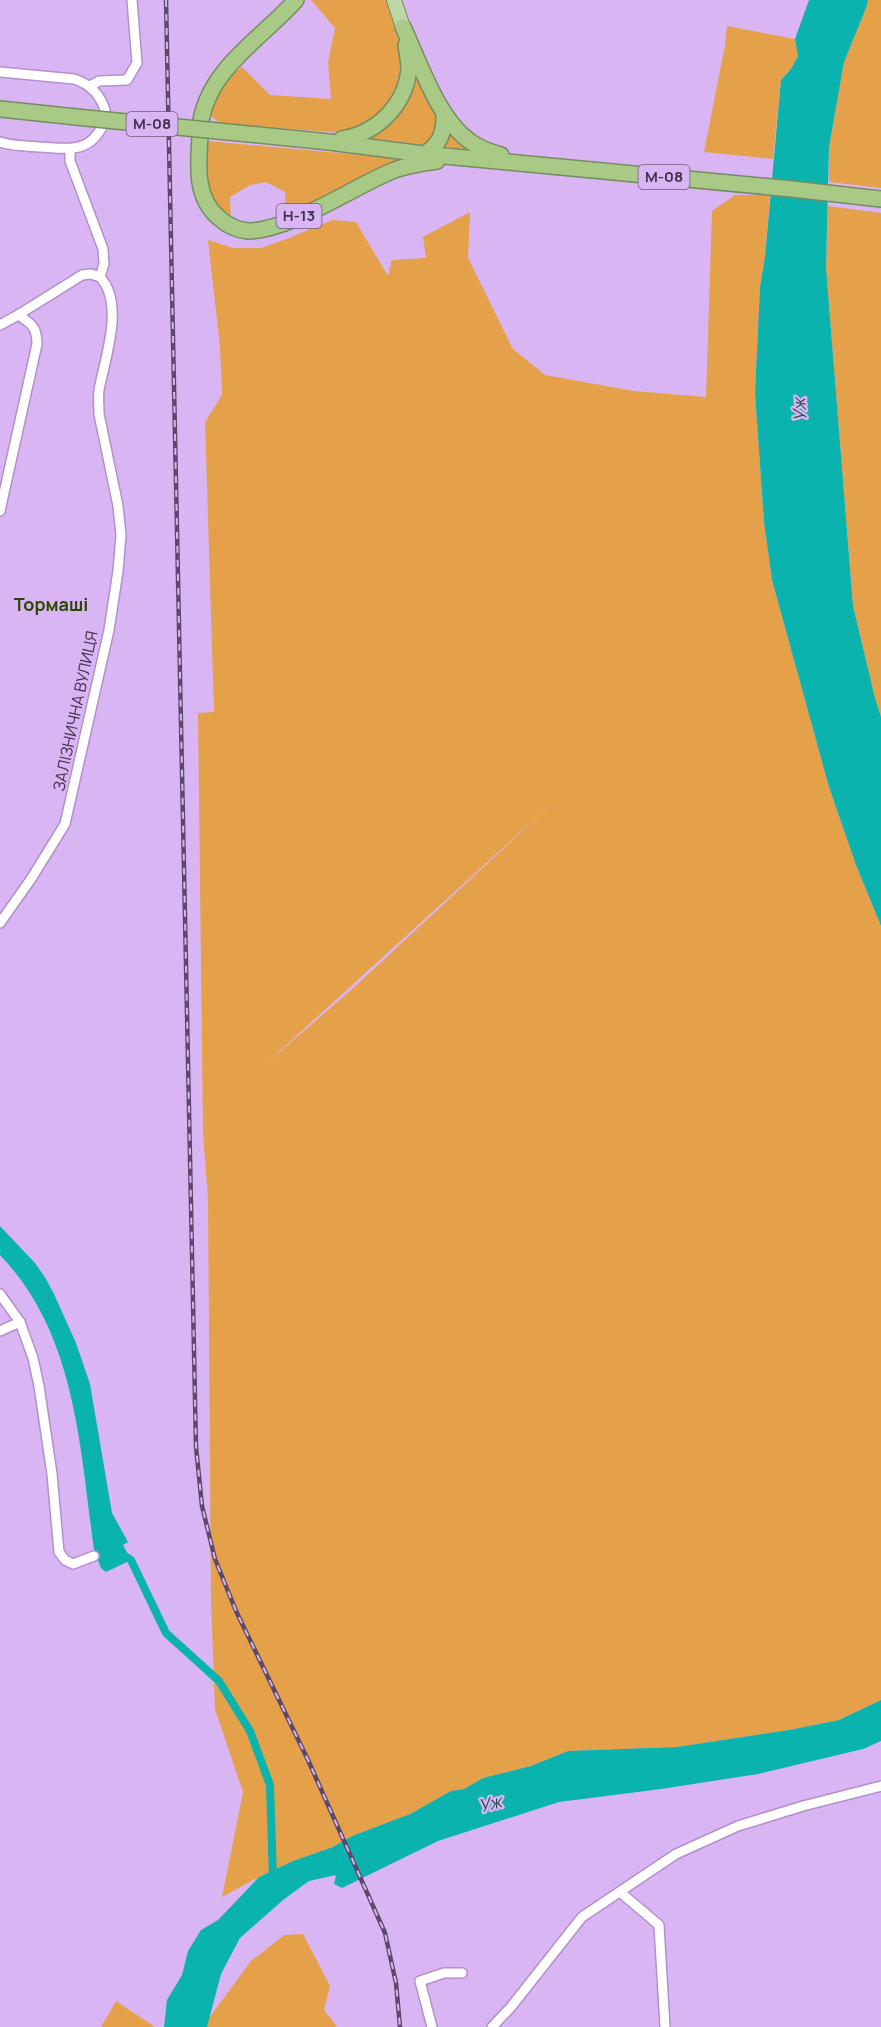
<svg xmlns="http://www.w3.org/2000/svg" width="881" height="2027" font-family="Manrope,sans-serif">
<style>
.green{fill:#e5a149;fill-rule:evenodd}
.water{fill:#0ab3ae}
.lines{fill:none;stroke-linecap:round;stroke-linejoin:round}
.canal{stroke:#0ab3ae;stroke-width:8}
.minor-casing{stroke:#b38fcc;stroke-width:12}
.primary-casing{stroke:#768c5e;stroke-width:16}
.trunk-casing{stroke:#768c5e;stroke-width:18}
.minor{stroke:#fff;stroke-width:9}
.primary{stroke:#bed7a4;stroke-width:14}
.trunk{stroke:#a8ca86;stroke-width:15}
.rail-casing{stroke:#5c4969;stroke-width:4.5}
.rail{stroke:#dab5f4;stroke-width:2;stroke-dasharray:7;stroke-linecap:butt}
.trunk-bridge-casing{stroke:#768c5e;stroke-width:18;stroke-linecap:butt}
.trunk-bridge{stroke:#a8ca86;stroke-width:15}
.labels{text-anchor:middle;stroke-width:4.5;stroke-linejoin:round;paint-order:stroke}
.shield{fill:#dab5f4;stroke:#6f597e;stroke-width:1.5}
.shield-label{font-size:15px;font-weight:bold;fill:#41324b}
.street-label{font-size:16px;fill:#41324b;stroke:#dab5f4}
.water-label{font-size:18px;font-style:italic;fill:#2f4d4b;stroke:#dab5f4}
.neighbourhood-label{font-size:18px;font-weight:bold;fill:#2a4700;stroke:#dab5f4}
</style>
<rect width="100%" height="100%" fill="#dab5f4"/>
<g class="green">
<path d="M311 0H387L399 31 405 56V75L383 114 345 133 221 124 210 115C217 88 220 84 242 67L270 95 331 99 328 62 335 28Z"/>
<path d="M868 0H881V188L829 182V147L844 62 866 8Z"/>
<path d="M727 26 795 39 798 56 791 69 781 80 773 159 704 152 725 45Z"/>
<path d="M412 64 437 113 435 135 426 145 367 138 372 134Z"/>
<path d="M448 125 478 151 439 146Z"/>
<path d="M207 141 406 159 286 217 285 192 266 182 250 185 230 197 231 220 226 218 208 194 204 169Z"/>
<path d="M735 195H770L765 257 760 287 755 393 764 522 772 580 829 787 856 865 881 926V1700L839 1720 789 1730 677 1747 568 1751 531 1766 483 1778 464 1789 451 1791 410 1814 352 1836 333 1847 293 1861 259 1877 222 1897 243 1792 215 1709 211 1600 208 1199 203 1132 198 713 214 712 205 422 222 395 220 346 208 240 233 248H261L289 238 332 220 356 222 388 276 392 260 426 258 423 237 470 212 468 258 513 349 545 375 634 391 706 397 712 211ZM560 796 350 991 262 1067Z"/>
<path d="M828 206 881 213V717L875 698 853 606 826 268Z"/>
<path d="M303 1934 330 1986 324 2010 337 2027H207L209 2018 251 1961 284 1935Z"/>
<path d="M116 2001 155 2027H101Z"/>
</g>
<g class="water">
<path d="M809 0H868L866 8 844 62 829 147 826 268 853 606 875 698 881 717V926L856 865 829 787 772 580 764 522 755 393 760 287 765 257 781 80 791 69 798 56 795 39Z"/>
<path d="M0 1226 35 1263 46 1279 54 1294 76 1343 90 1384 112 1513 128 1542 123 1545 131 1560 106 1572 101 1568 94 1550C80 1447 76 1334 0 1255Z"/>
<path d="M881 1700V1741L863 1749 758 1774 661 1789 559 1802 438 1841 342 1888 334 1884 336 1875 309 1881 283 1900 240 1938 221 1974 207 2027H164L167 2000 182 1975 188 1951 201 1930 218 1920 259 1877 293 1861 333 1847 352 1836 410 1814 451 1791 464 1789 483 1778 531 1766 568 1751 677 1747 789 1730 839 1720Z"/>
</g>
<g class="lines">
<path class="canal" d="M122 1554 131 1560 166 1633 219 1681 250 1731 270 1785 273 1879"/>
<defs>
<g id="minor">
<path d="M0 72 74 79C90 84 100 94 105 110"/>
<path d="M90 86 99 81 127 80 137 63 132 0"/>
<path d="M0 142C13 146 25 146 39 147 65 148 87 155 102 127"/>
<path d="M18 315 82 275 91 274 100 277"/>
<path d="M0 325 18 315C31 323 37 327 37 344L0 511"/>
<path d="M0 923 31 879 65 824 109 630 118 571 121 535 118 506 99 414C99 406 98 398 99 390 105 358 125 304 100 277L104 264 103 249 70 161V150"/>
<path d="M0 1294 20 1322 33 1358 39 1386 52 1474 59 1552 65 1560 73 1564 94 1556"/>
<path d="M0 1331 20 1322"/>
<path d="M620 1892 659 1925 665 2027"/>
<path d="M432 2027 420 1981 444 1973H462"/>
<path d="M492 2027 511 2007 582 1917 676 1854 738 1826 803 1806 881 1786"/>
</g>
<path id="primary" d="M394 0 403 27"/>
<g id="trunk">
<path d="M403 27C420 63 438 120 471 142 480 149 490 152 501 155"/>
<path d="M0 109 86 118"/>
<path d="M201 120C211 67 262 38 296 0"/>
<path d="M218 131 329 142 424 154 792 189 881 199"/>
<path d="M200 137C198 166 195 198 219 218 227 225 237 230 248 231 289 231 353 187 392 171 407 165 422 163 437 161"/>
<path d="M342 139C377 133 406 105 409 68 409 61 407 52 406 45"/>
<path d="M424 154C440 145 444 133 444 116"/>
</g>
</defs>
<use href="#minor" class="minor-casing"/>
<use href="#primary" class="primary-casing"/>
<use href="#trunk" class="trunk-casing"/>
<use href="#minor" class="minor"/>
<use href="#primary" class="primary"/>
<use href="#trunk" class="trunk"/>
<defs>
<path id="rail" d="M166 0 196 1447 202 1506 215 1559 236 1611 308 1760 385 1933 396 1983 400 2027"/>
</defs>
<use href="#rail" class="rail-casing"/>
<use href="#rail" class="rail"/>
<defs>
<path id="trunk-bridge" d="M86 118 218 131"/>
</defs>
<use href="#trunk-bridge" class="trunk-bridge-casing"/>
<use href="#trunk-bridge" class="trunk-bridge"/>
</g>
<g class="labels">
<g class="shield">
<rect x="126.5" y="112" width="51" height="24" rx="4.5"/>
<rect x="638.5" y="165" width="51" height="24" rx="4.5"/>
<rect x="276.5" y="204" width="45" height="24" rx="4.5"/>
</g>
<g class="shield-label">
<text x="152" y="129">М-08</text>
<text x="664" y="182">М-08</text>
<text x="299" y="221">Н-13</text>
</g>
<g class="street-label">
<text transform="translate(75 711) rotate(-78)" y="6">ЗАЛІЗНИЧНА ВУЛИЦЯ</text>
</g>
<g class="water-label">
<text transform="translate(800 410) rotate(-94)" y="6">Уж</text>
<text transform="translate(490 1804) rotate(-14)" y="6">Уж</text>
</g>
<g class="neighbourhood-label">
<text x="51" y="611">Тормаші</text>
</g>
</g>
</svg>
